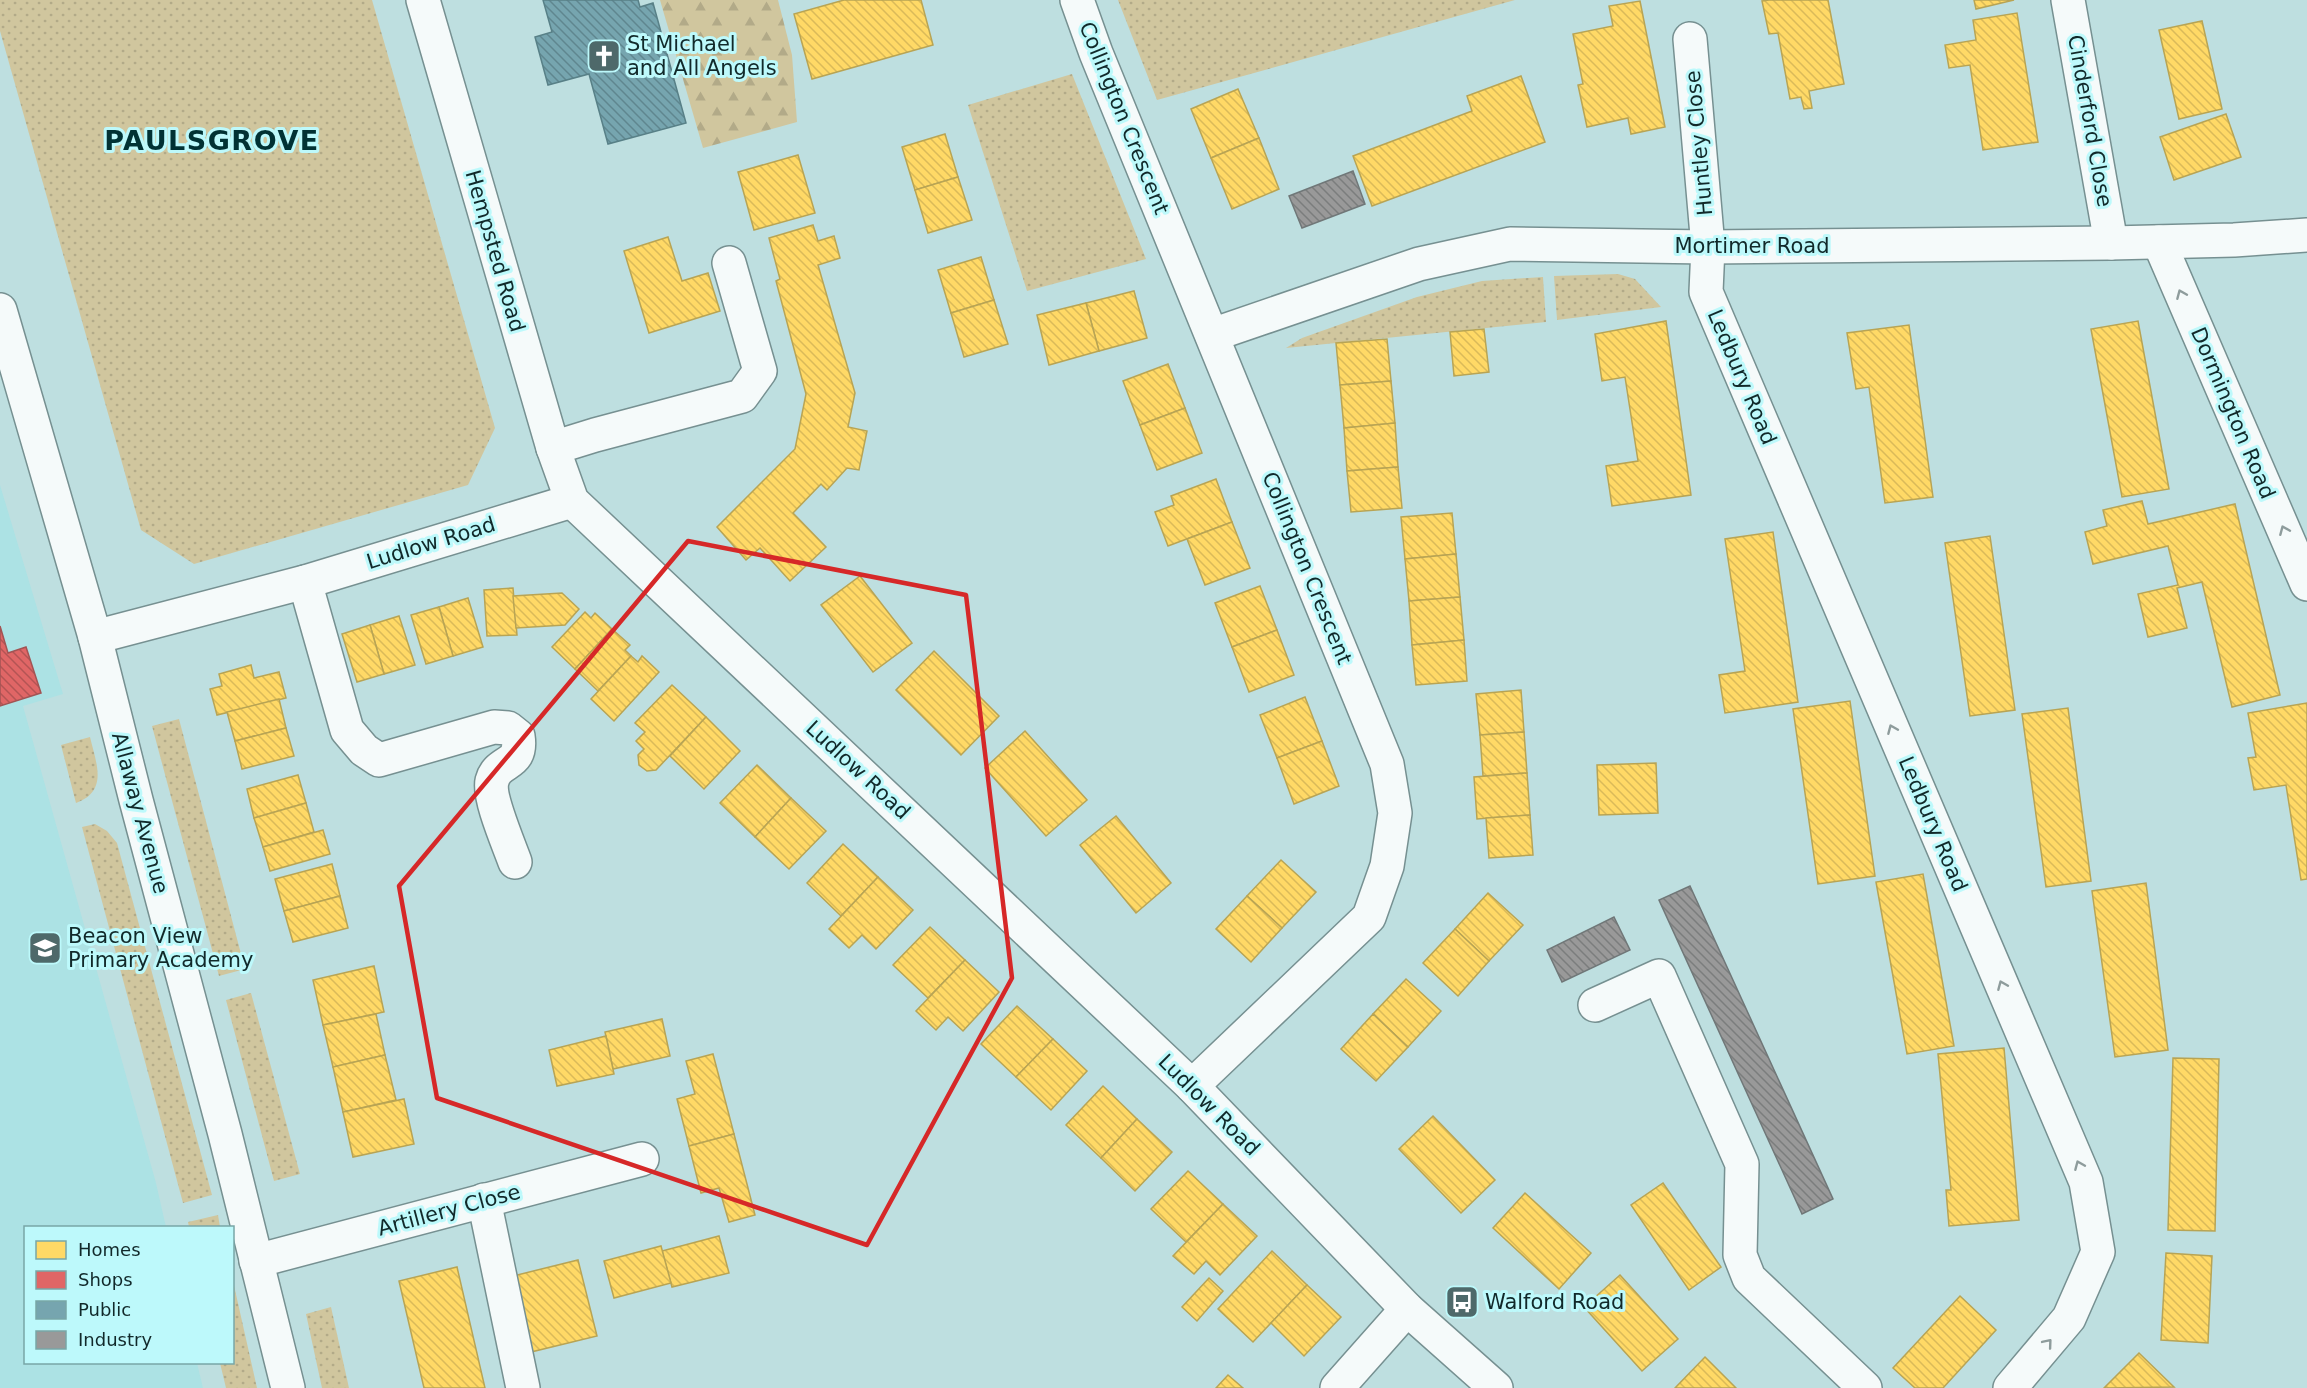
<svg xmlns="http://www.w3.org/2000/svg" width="2307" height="1388" font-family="'DejaVu Sans',sans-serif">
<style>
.built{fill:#ace2e4}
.grass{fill:url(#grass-dots)}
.forest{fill:url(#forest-firs)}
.homes{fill:url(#homes-back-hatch);stroke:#b8a454;stroke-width:1.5}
.shops{fill:url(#shops-back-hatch);stroke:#a25454;stroke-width:1.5}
.public{fill:url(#public-back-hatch);stroke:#588087;stroke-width:1.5}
.industry{fill:url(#industry-back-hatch);stroke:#707778;stroke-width:1.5}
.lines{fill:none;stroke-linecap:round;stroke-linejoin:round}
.minor-casing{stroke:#769091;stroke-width:36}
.minor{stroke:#f5fafa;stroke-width:33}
.oneway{stroke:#8e9c9c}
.marked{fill:none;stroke:#d62828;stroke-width:4.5;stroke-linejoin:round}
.labels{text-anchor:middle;stroke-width:6;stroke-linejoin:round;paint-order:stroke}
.poi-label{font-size:21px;fill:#11292a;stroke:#bdf9fb;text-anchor:start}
.street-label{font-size:21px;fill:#11292a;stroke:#bdf9fb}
.district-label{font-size:27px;font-weight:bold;letter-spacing:1.5px;fill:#013234;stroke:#bdf9fb}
</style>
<defs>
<pattern id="grass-dots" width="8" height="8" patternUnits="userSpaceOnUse" patternTransform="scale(1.5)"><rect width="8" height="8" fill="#d0c69e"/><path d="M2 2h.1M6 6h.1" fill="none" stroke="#b2aa88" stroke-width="1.8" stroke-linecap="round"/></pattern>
<pattern id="forest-firs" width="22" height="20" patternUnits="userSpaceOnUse" patternTransform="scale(1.5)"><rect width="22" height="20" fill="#d0c69e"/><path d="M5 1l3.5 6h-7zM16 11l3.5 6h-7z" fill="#b2aa88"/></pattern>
<pattern id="homes-back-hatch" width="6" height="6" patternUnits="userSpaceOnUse" patternTransform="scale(1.5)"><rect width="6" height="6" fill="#ffd966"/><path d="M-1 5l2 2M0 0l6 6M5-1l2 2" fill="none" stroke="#daba59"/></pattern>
<pattern id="shops-back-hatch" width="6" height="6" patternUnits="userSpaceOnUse" patternTransform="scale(1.5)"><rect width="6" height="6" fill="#e06666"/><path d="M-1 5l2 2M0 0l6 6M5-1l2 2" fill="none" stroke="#b45454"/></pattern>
<pattern id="public-back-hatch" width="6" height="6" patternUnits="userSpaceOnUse" patternTransform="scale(1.5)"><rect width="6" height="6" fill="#76a5af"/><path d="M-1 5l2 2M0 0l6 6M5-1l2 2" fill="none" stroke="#5f868f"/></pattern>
<pattern id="industry-back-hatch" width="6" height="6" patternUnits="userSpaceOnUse" patternTransform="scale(1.5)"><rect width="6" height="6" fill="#999"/><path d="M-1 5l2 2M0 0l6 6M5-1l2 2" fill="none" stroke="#7b7d7d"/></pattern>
</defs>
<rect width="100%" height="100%" fill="#bedfe0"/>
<path class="built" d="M0 485 63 694 23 706 156 1183 166 1227 26 1228V1362L197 1363 203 1388H0Z"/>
<g class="grass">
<path d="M0 0H372L495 428 468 485 194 564 141 530 0 31Z"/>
<path d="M1118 0H1515L1157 100Z"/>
<path d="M1072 74 1146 259 1027 291 968 105Z"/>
<path d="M1618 274 1635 279 1661 307 1557 320 1554 276Z"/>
<path d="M1543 277 1546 322 1286 348 1302 338 1417 297 1482 281Z"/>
<path d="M179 719 245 969 219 976 152 726Z"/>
<path d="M90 737C96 763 109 791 76 803L61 745Z"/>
<path d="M95 824 107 831 117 843 212 1195 183 1203 82 827Z"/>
<path d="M251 993 300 1174 274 1181 226 1000Z"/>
<path d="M218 1215 220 1227H189L188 1222Z"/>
<path d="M233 1281 257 1388H226L220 1363 232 1362Z"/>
<path d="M331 1307 349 1388H322L306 1314Z"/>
</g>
<path class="forest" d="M660 0H778L792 55 797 122 703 148Z"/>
<g class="homes">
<path d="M844 0H921L933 45 812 79 794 14Z"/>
<path d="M1769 0H1828L1844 84 1809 91 1812 108 1804 109 1801 97 1790 99 1778 33 1769 34 1762 1Z"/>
<path d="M1974 0H2014L1976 9Z"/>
<path d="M1640 1 1665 127 1631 134 1628 118 1587 127 1578 85 1583 84 1573 34 1613 26 1609 6Z"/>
<path d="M2017 13 2038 142 1983 150 1970 65 1949 68 1945 45 1976 40 1973 20Z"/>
<path d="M2202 21 2222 109 2179 119 2159 30Z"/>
<path d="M1521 76 1545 142 1372 206 1353 156 1472 111 1467 96Z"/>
<path d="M1238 89 1259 138 1211 158 1191 109Z"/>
<path d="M2226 114 2241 157 2174 180 2160 137Z"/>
<path d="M945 134 958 177 915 190 902 147Z"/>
<path d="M1259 138 1279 189 1232 209 1211 158Z"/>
<path d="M798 155 815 213 754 230 738 172Z"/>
<path d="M958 177 972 220 928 233 915 190Z"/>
<path d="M813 225 818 241 834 236 840 258 818 265 855 393 848 427 867 431 859 470 847 468 827 490 821 484 793 513 826 547 790 581 760 548 746 560 717 527 795 449 806 394 776 281 780 279 769 238Z"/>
<path d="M668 237 682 281 708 273 720 311 649 333 624 251Z"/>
<path d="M981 257 994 300 951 313 938 270Z"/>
<path d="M1134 291 1147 338 1099 351 1086 303Z"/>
<path d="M994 300 1008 344 964 357 951 313Z"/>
<path d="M1086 303 1099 351 1049 365 1037 315Z"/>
<path d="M1666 321 1691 495 1612 506 1606 466 1638 461 1625 377 1602 381 1595 334Z"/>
<path d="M2138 321 2169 489 2122 497 2091 329Z"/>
<path d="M1909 325 1933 497 1885 503 1869 387 1856 389 1847 333Z"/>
<path d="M1484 329 1489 372 1454 376 1450 332Z"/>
<path d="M1387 339 1391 381 1340 385 1336 343Z"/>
<path d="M1168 364 1185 408 1140 425 1123 381Z"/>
<path d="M1391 381 1395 423 1344 428 1340 385Z"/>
<path d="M1185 408 1202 453 1157 470 1140 425Z"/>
<path d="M1395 423 1398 467 1347 471 1344 428Z"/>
<path d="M1398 467 1402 508 1351 512 1347 471Z"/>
<path d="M1216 479 1232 522 1168 546 1155 512 1174 505 1171 496Z"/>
<path d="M2142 501 2148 524 2235 504 2280 695 2232 707 2202 582 2177 588 2187 628 2148 637 2138 594 2178 585 2168 546 2093 564 2085 532 2107 526 2103 510Z"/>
<path d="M1452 513 1456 554 1405 559 1401 517Z"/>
<path d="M1232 522 1250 568 1205 585 1187 539Z"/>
<path d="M1773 532 1798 702 1725 713 1719 675 1745 671 1725 539Z"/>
<path d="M1990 536 2015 710 1970 716 1945 543Z"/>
<path d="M1456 554 1460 597 1409 601 1405 559Z"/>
<path d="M860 576 912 643 873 672 821 605Z"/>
<path d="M1260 586 1277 630 1232 647 1215 603Z"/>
<path d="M513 588 517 635 487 636 484 590Z"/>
<path d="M562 593 579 609 565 625 516 628 513 596Z"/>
<path d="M1460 597 1464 640 1412 645 1409 601Z"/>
<path d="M468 598 483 647 453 656 439 607Z"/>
<path d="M439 607 453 656 426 664 411 615Z"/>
<path d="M585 612 591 618 595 613 612 629 575 669 552 647Z"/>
<path d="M399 616 415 665 384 674 370 625Z"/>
<path d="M370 625 384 674 357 682 342 634Z"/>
<path d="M612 629 630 645 625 650 631 656 598 691 575 669Z"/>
<path d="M1277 630 1294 675 1249 692 1232 647Z"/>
<path d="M1464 640 1467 681 1416 685 1412 645Z"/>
<path d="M934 651 999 716 961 755 896 690Z"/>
<path d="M631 656 638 662 642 656 659 672 614 721 591 699Z"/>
<path d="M251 665 254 678 279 672 286 698 217 715 210 689 222 686 219 674Z"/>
<path d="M672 685 706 717 656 770 647 771 639 765 638 755 644 749 636 741 645 732 635 723Z"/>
<path d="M1521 690 1524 732 1480 735 1476 694Z"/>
<path d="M1305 697 1322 741 1277 758 1260 715Z"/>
<path d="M279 699 286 728 235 741 227 712Z"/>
<path d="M1850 701 1875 876 1818 884 1793 709Z"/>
<path d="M2307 703V879L2301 880 2286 785 2254 790 2248 758 2256 757 2248 713Z"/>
<path d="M2068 708 2091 881 2046 887 2022 714Z"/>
<path d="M706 717 740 751 704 789 670 756Z"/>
<path d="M286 728 294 756 242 769 235 741Z"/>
<path d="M1025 731 1087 800 1046 836 985 768Z"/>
<path d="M1524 732 1527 773 1483 776 1480 735Z"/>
<path d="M1322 741 1339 786 1294 804 1277 758Z"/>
<path d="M1656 763 1658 813 1599 815 1597 765Z"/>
<path d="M757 765 791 798 755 837 720 803Z"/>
<path d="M1527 773 1530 815 1477 819 1474 777Z"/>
<path d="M298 775 306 803 254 818 247 789Z"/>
<path d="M791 798 826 831 789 869 755 837Z"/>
<path d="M306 803 314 832 263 847 254 818Z"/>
<path d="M1530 815 1533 855 1489 858 1486 818Z"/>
<path d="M1116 816 1171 883 1136 913 1080 845Z"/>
<path d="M323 830 330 854 270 871 263 847Z"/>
<path d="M843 844 878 877 841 916 807 883Z"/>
<path d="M1281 860 1316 892 1282 928 1247 896Z"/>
<path d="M332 864 340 896 284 911 275 879Z"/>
<path d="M1923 874 1954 1046 1907 1054 1876 882Z"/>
<path d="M878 877 913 910 876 949 862 935 849 948 829 929Z"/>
<path d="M2146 883 2168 1050 2115 1057 2092 891Z"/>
<path d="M1488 893 1523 925 1489 961 1455 929Z"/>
<path d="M340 896 348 928 293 942 284 911Z"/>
<path d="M1247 896 1282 928 1251 962 1216 929Z"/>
<path d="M930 927 965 960 928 998 893 965Z"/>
<path d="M1455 929 1489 961 1458 996 1423 963Z"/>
<path d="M965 960 999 992 963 1031 948 1017 936 1030 916 1011Z"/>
<path d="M374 966 384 1012 323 1025 313 980Z"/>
<path d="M1406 979 1441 1011 1408 1047 1373 1014Z"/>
<path d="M1017 1006 1053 1039 1016 1077 981 1044Z"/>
<path d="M376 1014 385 1055 333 1067 323 1025Z"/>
<path d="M1373 1014 1408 1047 1376 1081 1341 1049Z"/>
<path d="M662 1019 670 1056 613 1069 605 1032Z"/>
<path d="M606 1036 614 1074 557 1086 549 1050Z"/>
<path d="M1053 1039 1087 1071 1051 1110 1016 1077Z"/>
<path d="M2004 1048 2019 1220 1949 1226 1946 1190H1951L1938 1054Z"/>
<path d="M713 1054 734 1134 689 1146 677 1099 695 1094 686 1061Z"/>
<path d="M385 1055 396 1100 343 1112 333 1067Z"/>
<path d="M2173 1058 2219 1059 2215 1231 2168 1230Z"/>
<path d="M1103 1086 1137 1119 1101 1158 1066 1125Z"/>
<path d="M404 1099 414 1144 353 1157 343 1112Z"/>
<path d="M1433 1116 1495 1180 1461 1213 1399 1149Z"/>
<path d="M1137 1119 1172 1152 1135 1191 1101 1158Z"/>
<path d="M734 1134 755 1215 729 1222 719 1188 701 1193 689 1146Z"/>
<path d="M1188 1171 1223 1204 1186 1242 1151 1209Z"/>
<path d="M1663 1183 1721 1267 1689 1290 1631 1205Z"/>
<path d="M1525 1193 1591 1253 1559 1289 1493 1228Z"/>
<path d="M1223 1204 1257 1236 1220 1275 1206 1261 1194 1274 1173 1256Z"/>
<path d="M719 1236 729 1273 672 1287 662 1251Z"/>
<path d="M661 1246 671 1283 614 1298 604 1261Z"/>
<path d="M1272 1251 1307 1285 1253 1342 1218 1309Z"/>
<path d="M2166 1253 2212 1256 2208 1343 2161 1340Z"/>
<path d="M578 1260 597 1336 531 1352 513 1276Z"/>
<path d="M457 1267 485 1388H424L399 1281Z"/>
<path d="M1620 1275 1678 1339 1642 1371 1584 1307Z"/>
<path d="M1209 1278 1223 1291 1197 1321 1182 1307Z"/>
<path d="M1307 1285 1341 1317 1304 1356 1271 1323Z"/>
<path d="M1960 1296 1996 1330 1943 1388H1915L1893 1368Z"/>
<path d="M2139 1353 2174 1387 2104 1388Z"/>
<path d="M1705 1357 1736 1388H1675Z"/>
<path d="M1228 1375 1243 1388H1216Z"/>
</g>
<path class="shops" d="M0 626 8 653 26 647 41 693 0 706Z"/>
<path class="public" d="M543 0H638L640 7 653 3 686 123 608 144 589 74 548 85 535 37 552 32Z"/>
<g class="industry">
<path d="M1353 171 1365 204 1302 228 1289 196Z"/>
<path d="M1690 886 1833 1199 1802 1214 1659 900Z"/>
<path d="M1614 917 1630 950 1562 982 1547 950Z"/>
</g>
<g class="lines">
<defs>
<g id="minor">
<path d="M423 0 553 448 572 501 1192 1086 1407 1309 1496 1388"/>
<path d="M1077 0 1096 53 1387 764 1395 813 1387 866 1369 917 1192 1086"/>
<path d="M2068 0 2111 243"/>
<path d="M1690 39 1708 247 1706 292 2086 1182 2098 1252 2069 1318 2010 1388"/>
<path d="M2159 242 2307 584"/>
<path d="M0 310 95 637 136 800 225 1134 288 1388"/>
<path d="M1212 335 1419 264 1510 244 1708 247 2111 243 2234 240 2307 235"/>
<path d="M553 448 595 435 742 396 760 371 729 263"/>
<path d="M305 582 347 730 364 750 379 760 494 727 508 728 518 736C523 768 498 758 492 781 488 797 509 845 515 862"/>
<path d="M95 637 305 582 572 501"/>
<path d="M1595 1005 1659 976 1742 1164 1740 1255 1749 1278 1865 1388"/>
<path d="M484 1200 523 1388"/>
<path d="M256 1261 642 1159"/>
<path d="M1337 1388 1407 1309"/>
</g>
</defs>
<use href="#minor" class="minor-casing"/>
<use href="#minor" class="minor"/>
</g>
<defs><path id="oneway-chevron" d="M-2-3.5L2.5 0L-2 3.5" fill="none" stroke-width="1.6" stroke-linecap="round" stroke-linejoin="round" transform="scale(1.5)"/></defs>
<g class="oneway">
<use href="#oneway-chevron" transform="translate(2181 294) rotate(-113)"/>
<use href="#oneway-chevron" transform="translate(2284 530) rotate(-113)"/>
<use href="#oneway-chevron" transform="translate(1892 729) rotate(-113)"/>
<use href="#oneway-chevron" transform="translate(2002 985) rotate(-113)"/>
<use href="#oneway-chevron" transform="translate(2079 1165) rotate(-113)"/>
<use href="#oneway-chevron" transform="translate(2048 1343) rotate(-50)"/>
</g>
<path class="marked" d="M688 541 966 595 1012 978 867 1245 437 1098 399 886Z"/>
<defs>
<symbol id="church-square" viewBox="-11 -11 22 22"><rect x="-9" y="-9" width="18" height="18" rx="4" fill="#4e696a" stroke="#bdf9fb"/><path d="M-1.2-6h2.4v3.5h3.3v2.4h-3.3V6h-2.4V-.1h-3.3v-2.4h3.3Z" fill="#fff"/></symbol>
<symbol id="school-square" viewBox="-11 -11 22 22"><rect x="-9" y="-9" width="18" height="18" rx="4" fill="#4e696a" stroke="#bdf9fb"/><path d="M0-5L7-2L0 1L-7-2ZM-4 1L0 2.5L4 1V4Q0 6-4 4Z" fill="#fff"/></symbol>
<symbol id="bus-square" viewBox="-11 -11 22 22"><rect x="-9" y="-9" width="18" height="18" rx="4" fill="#4e696a" stroke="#bdf9fb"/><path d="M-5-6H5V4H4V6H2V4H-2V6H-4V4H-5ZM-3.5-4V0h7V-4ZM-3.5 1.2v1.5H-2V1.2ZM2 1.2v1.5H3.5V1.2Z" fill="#fff"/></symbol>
</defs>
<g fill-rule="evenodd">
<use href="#church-square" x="585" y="37" width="38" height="38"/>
<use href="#school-square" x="26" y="929" width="38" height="38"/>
<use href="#bus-square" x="1443" y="1283" width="38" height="38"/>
</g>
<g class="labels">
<g class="poi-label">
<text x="627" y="51">St Michael<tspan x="627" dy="24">and All Angels</tspan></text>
<text x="68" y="943">Beacon View<tspan x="68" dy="24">Primary Academy</tspan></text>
<text x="1485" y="1309">Walford Road</text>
</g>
<g class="street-label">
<text transform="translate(1124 118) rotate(68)" y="7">Collington Crescent</text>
<text transform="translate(2090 121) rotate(80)" y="7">Cinderford Close</text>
<text transform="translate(1699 143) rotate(-95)" y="7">Huntley Close</text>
<text x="1752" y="253">Mortimer Road</text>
<text transform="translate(495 251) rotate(74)" y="7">Hempsted Road</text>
<text transform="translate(1742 377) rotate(67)" y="7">Ledbury Road</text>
<text transform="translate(2233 413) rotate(67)" y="7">Dormington Road</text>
<text transform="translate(431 543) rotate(-17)" y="7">Ludlow Road</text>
<text transform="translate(1307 568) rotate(68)" y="7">Collington Crescent</text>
<text transform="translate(858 770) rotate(43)" y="7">Ludlow Road</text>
<text transform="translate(140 813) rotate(75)" y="7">Allaway Avenue</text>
<text transform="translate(1933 824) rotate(67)" y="7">Ledbury Road</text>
<text transform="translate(1209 1105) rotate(45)" y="7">Ludlow Road</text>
<text transform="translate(449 1210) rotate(-15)" y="7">Artillery Close</text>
</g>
<g class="district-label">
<text x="212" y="150">PAULSGROVE</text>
</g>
</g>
<rect x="24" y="1226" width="210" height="138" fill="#bdf9fb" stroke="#78a6a7" stroke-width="1.5"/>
<rect x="36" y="1241" width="30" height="18" fill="#ffd966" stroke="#78a6a7" stroke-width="1.5"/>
<text x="78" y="1256" font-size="18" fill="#11292a">Homes</text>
<rect x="36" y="1271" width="30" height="18" fill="#e06666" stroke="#78a6a7" stroke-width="1.5"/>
<text x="78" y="1286" font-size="18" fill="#11292a">Shops</text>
<rect x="36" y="1301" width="30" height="18" fill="#76a5af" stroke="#78a6a7" stroke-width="1.5"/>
<text x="78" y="1316" font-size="18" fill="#11292a">Public</text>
<rect x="36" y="1331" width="30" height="18" fill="#999999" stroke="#78a6a7" stroke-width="1.5"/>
<text x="78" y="1346" font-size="18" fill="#11292a">Industry</text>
</svg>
